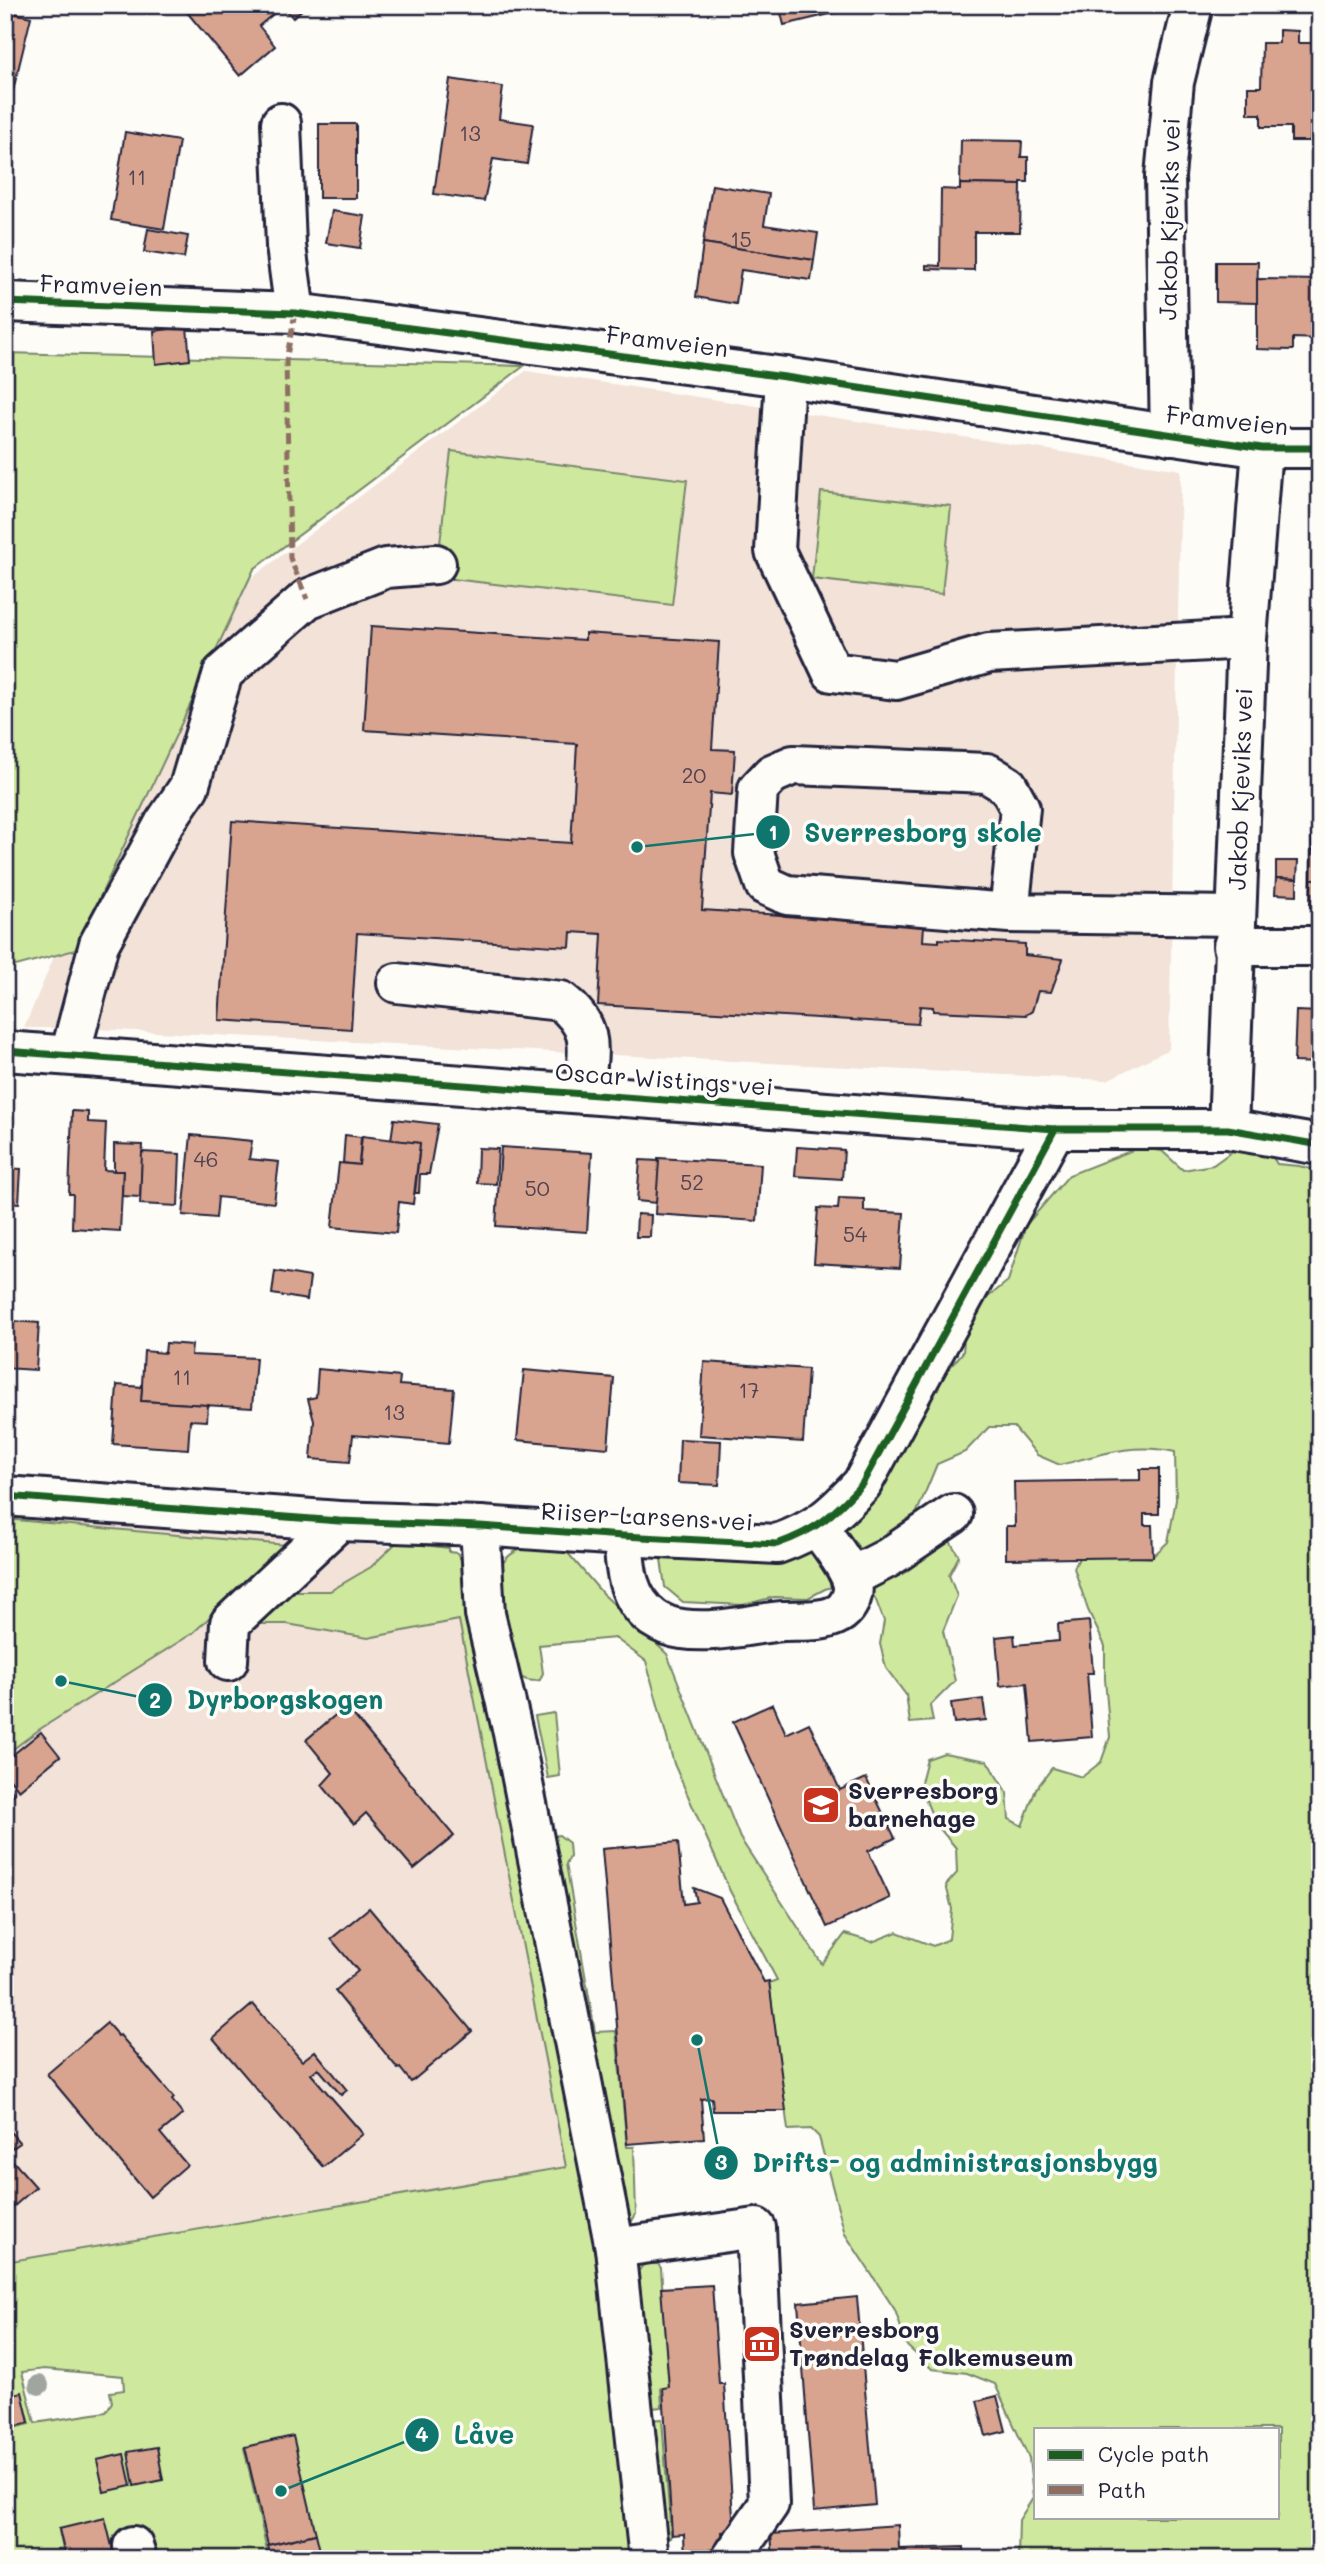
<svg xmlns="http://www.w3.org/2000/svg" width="1325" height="2564" font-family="Mali,sans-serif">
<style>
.built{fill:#f2e2d8}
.green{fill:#cee89e;stroke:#78856c;stroke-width:2;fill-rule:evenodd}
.building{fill:#d9a48f;stroke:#22223b;stroke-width:2}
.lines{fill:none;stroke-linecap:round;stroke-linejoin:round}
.minor-casing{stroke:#22223b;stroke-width:44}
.minor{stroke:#fdfcf7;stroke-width:38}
.quiet{stroke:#8d6e63;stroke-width:5;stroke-dasharray:10 5;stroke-linecap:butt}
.cycleway-casing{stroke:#fdfcf7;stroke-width:11}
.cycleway{stroke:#1b5e20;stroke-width:7}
.tree{fill:#a1a5a0}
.labels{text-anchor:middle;stroke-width:7;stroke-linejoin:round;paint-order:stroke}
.number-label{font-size:21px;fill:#504250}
.street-label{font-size:24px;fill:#22223b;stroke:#fdfcf7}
.poi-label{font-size:24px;font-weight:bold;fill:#22223b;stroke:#fdfcf7;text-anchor:start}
.leader{fill:none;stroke:#0f766e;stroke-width:2.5}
.callout-dot{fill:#0f766e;stroke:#fdfcf7;stroke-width:2.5}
.mark-label{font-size:21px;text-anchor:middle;font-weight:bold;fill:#fff}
.callout-label{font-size:26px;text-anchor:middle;font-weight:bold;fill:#0f766e;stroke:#fdfcf7;stroke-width:7;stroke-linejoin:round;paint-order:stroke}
</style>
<rect width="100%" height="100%" fill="#fdfcf7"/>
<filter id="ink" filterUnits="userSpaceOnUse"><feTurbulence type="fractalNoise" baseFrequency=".0143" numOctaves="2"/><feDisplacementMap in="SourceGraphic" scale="14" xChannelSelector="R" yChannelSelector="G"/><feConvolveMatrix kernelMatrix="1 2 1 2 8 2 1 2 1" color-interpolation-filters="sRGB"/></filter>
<g filter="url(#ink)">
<g class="built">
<path d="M526 371 1181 470 1169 1049 1107 1080 77 1028H24L177 666 208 611Z"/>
<path d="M5 1514 91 1519 446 1552 566 2167 280 2214 5 2262Z"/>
</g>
<g class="green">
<path d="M5 353 524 366 254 569 75 950 5 969Z"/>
<path d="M451 451 687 480 672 605 436 577Z"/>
<path d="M821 492 951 506 942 594 812 579Z"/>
<path d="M1266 1146 1277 1164 1299 1166 1320 1171V2559H1018L1019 2520 1033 2498 1029 2458 995 2384 967 2373 932 2369 907 2346 895 2310 845 2234 819 2137 811 2129 788 2130 769 1983 777 1980 730 1891 674 1764 646 1661 615 1638 539 1645 543 1673 540 1680C505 1688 505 1635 502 1613 501 1602 496 1587 498 1576 500 1565 507 1555 517 1551 531 1545 552 1551 567 1552L602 1593 667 1654 740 1838 822 1964 845 1934 872 1942 897 1932 933 1946 949 1939 952 1909 946 1885 957 1873 956 1848 935 1823 920 1786 927 1759 944 1753 987 1761 1007 1793 1009 1819 1022 1826 1036 1789 1052 1768 1082 1777 1101 1762 1110 1737 1105 1679V1646L1088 1610 1074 1568 1084 1548 1119 1556 1151 1558 1168 1542 1176 1500 1175 1452C1134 1442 1099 1455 1060 1465L1037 1455 1014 1427H989L965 1452 937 1464 917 1512 942 1528 959 1556 949 1575 957 1596 943 1631 955 1681 930 1706 933 1721 910 1723 906 1695 886 1668 880 1644 884 1621 875 1598 856 1580 825 1589 808 1598 774 1597 743 1605 683 1602 665 1587 660 1552H824L845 1537 852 1503 867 1484 903 1452 905 1420 963 1352 966 1315 1008 1281 1026 1225 1069 1175 1138 1148 1162 1151 1183 1170 1213 1165 1238 1147ZM1036 2429H1278V2517H1036Z"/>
<path d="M5 1519 286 1545 193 1633 40 1729 5 1755Z"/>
<path d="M397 1542 449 1548V1552L457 1553 462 1561 548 1955 606 2277 635 2559H321L292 2437 244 2448 269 2559H147L122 2554 113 2556 104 2520 59 2531 65 2559H5V2430L30 2424 22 2394 5 2397V2262L566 2167 459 1620 368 1638 287 1624H252L281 1591H330L371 1567ZM44 2369 123 2376 124 2390 110 2392 112 2402 106 2412 35 2423 22 2372Z"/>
<path d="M554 1713 560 1776 548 1778 535 1716Z"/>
<path d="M559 1835 569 1843 570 1856 566 1864 595 2032 616 2031 627 2147H634L636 2214 632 2221H627L551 1836Z"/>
<path d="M644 2264H658L661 2268 669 2388H661L662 2407 641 2409 636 2274Z"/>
<path d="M662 2419 671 2537H654L643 2420Z"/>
</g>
<g class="building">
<path d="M181 5H307L293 18 283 6 259 26 275 46 240 76Z"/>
<path d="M779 5H858L859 7 784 25Z"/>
<path d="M5 11 31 17 10 103 5 101Z"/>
<path d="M1279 30 1298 31V43H1314L1310 141H1291V127H1261V114H1248V87H1261L1262 43H1279Z"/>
<path d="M450 79 503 87 499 119 533 124 527 164 493 159 484 201 434 194Z"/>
<rect x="319" y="124" width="37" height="74"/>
<path d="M125 132 179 141 164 229 111 220Z"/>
<path d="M961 140 1022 141 1021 157H1028V182H1021V185L960 184Z"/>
<path d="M960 184 1021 185 1020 232H974V270L926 269V265L940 266 941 189 960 190Z"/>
<path d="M712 185 769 194 764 225 818 233 814 260 703 243Z"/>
<path d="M332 211 365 216 360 248 326 243Z"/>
<path d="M148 229 188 236 184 258 144 252Z"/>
<path d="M703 243 814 260 811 280 741 270 736 304 696 297Z"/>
<path d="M1216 262H1258L1257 303 1216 302Z"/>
<path d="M1257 279 1320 280V339L1293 338V350L1257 349Z"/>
<path d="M187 327 190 360 156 364 154 331Z"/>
<path d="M371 626 585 640V633L719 642 712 749 735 750 732 795 710 793 702 910 924 924 923 941 939 942V939L1025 944V955L1063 959 1051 992 1038 991 1032 1011 1026 1015 933 1011V1007L920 1006 918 1024 598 1005 602 934 571 932 570 947 357 933 351 1029 219 1020 232 821 571 843 577 744 364 730Z"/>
<rect x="1312" y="821" width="8" height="29"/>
<path d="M1312 850H1320V879H1311Z"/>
<path d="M1276 861H1298L1297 879 1276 878Z"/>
<path d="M1276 878 1297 879V895L1275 894Z"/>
<path d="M1311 879H1320V907H1310Z"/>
<path d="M1296 1011 1320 1012V1063L1294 1062Z"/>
<path d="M72 1111 88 1112V1122L106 1123 104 1170 123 1171 120 1231 72 1228 73 1194H69Z"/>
<path d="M394 1119 438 1124 429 1174H420L419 1193H415L420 1143 391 1140Z"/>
<path d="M191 1135 252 1141 249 1159 279 1162 274 1203 218 1197 216 1218 183 1215Z"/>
<path d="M345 1135 361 1137 359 1165 343 1163Z"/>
<path d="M362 1136 420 1143 413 1204 399 1202 396 1233 332 1227 339 1163 359 1165Z"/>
<path d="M114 1144 143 1145 140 1197 122 1196 123 1171H114Z"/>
<path d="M501 1147 592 1153 587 1232 496 1226Z"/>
<path d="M797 1147 844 1150 842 1179 795 1176Z"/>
<path d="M478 1148 498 1149 496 1184 477 1183Z"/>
<path d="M142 1152 180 1154 178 1206 140 1204Z"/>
<path d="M658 1158 761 1164 757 1221 655 1214Z"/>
<path d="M640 1160 659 1161 656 1203 637 1201Z"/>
<path d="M5 1168 21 1169 19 1203 5 1202Z"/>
<path d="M839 1198 864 1199V1211L904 1213 900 1268 814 1263 818 1208 838 1209Z"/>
<path d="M637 1214 651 1215 650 1237H636Z"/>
<path d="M275 1271 310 1277 307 1300 272 1294Z"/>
<path d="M13 1321 39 1323 36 1370 5 1368V1327H12Z"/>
<path d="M166 1343 192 1345 191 1355 256 1358 252 1408 141 1401 144 1351 165 1353Z"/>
<path d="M704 1362 808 1369 803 1442 699 1435Z"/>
<path d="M318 1369 400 1377 399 1385 454 1389 449 1443 353 1435 350 1462 311 1459 314 1421 308 1399 316 1397Z"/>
<path d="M524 1370 614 1378 608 1448 517 1440Z"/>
<path d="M117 1385 142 1387 141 1401 208 1405 207 1421 190 1420 188 1449 113 1444Z"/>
<path d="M680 1439 721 1441 719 1485 678 1483Z"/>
<path d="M1140 1469H1159V1514H1144V1525H1152L1153 1557 1006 1559V1526H1015L1014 1482 1140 1480Z"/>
<path d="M1089 1621 1093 1673H1087L1092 1737 1032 1742 1027 1683 1000 1686 996 1637 1014 1635 1015 1645 1059 1641 1058 1624Z"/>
<path d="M983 1699 986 1720 954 1723 951 1703Z"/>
<path d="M773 1704 786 1734 809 1723 840 1790 866 1778 895 1838 868 1851 890 1898 827 1927 733 1722Z"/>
<path d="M346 1706 454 1836 414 1869 366 1813 354 1824 322 1785 333 1773 306 1740Z"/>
<path d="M41 1732 60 1756 19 1790 5 1773V1761Z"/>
<path d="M5 1783 14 1794 5 1802Z"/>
<path d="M678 1842 684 1904 697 1902 694 1888 720 1898 764 1982 769 1981 786 2111H713L712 2098 701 2099 704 2138 627 2144 602 1849Z"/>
<path d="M369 1908 472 2031 411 2082 400 2068 398 2069 335 1991 358 1971 331 1939Z"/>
<path d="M253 2004 302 2061 315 2051 347 2090 341 2095 318 2068 311 2074 363 2134 323 2167 213 2038Z"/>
<path d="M107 2023 118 2036 120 2035 174 2098 172 2100 183 2114 160 2133 187 2165 150 2197 47 2074Z"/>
<path d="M5 2126 20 2143 13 2148 5 2139Z"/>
<path d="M5 2152 36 2187 5 2214Z"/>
<path d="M712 2285 719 2384H724L734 2531 722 2532 724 2559H685L684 2534 672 2535 663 2388 669 2387 661 2288Z"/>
<path d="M857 2297 875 2505 814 2511 798 2303Z"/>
<path d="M22 2392 29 2423 5 2429V2396Z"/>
<path d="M997 2396 1006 2431 986 2436 977 2401Z"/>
<path d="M293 2436 316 2534 268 2545 245 2447Z"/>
<path d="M157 2447 163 2480 134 2486 128 2452Z"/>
<path d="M124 2454 131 2486 104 2492 97 2460Z"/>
<path d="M105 2518 115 2559H66L59 2529Z"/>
<path d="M898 2525 899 2549 964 2547 965 2559H758L773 2558 771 2534Z"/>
<path d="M316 2534 322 2559H271L268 2545Z"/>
</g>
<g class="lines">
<defs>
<g id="minor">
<path d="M281 123 286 246 295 313"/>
<path d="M5 302 295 313 785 377 1262 448H1320"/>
<path d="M785 377 775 551 832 672 896 680 989 653 1247 639"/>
<path d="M1170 435 1165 176 1174 82 1193 5"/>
<path d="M1009 913 1020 808 1008 786 987 773 793 765 772 774 758 789 754 853 765 885 787 895 1009 913 1236 916"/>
<path d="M1233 946H1320"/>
<path d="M397 983 561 1001C598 1030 587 1052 584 1094"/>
<path d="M5 1051 1055 1129H1228L1320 1145"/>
<path d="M70 1055 99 944 164 824 189 787 223 673 307 599 386 568 436 564"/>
<path d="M1228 1129 1247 639 1262 448"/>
<path d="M5 1496 339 1521 480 1526 623 1536 777 1544C817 1530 833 1515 862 1484L1055 1129"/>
<path d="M480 1526 485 1614 513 1733 615 2248 649 2559"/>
<path d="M623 1536C625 1567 626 1598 653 1618 662 1624 672 1628 682 1629 715 1634 750 1624 783 1621 800 1620 820 1623 836 1615 844 1612 850 1603 852 1595 858 1576 828 1542 817 1526"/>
<path d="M851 1577 888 1558 953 1514"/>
<path d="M228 1661 230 1623 339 1521"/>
<path d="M615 2248 756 2228 769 2504 731 2559"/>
<path d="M133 2546 137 2559"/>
</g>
</defs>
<use href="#minor" class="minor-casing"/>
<use href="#minor" class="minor"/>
<path class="quiet" d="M295 313 286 361 290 558 307 599"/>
<defs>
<g id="cycleway">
<path d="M5 302 295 313 785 377 1262 448H1320"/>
<path d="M5 1051 1055 1129H1228L1320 1145"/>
<path d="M5 1496 339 1521 480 1526 623 1536 777 1544C817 1530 833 1515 862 1484L1055 1129"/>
</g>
</defs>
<use href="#cycleway" class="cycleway-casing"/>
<use href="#cycleway" class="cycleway"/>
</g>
<circle class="tree" cx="39" cy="2385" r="10"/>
</g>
<defs>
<symbol id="school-square" viewBox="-11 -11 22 22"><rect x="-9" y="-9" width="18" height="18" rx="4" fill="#c8321e" stroke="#fdfcf7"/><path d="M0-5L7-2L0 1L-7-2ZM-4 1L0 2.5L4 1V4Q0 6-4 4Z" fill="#fff"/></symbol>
<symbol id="museum-square" viewBox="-11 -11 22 22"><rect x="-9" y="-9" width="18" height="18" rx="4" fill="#c8321e" stroke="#fdfcf7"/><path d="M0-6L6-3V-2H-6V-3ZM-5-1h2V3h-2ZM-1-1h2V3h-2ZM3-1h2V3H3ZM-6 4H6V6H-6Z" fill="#fff"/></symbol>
</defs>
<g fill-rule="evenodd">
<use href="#school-square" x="799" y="1783" width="44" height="44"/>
<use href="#museum-square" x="740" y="2322" width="44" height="44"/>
</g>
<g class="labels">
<g class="number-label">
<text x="470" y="141">13</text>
<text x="137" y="185">11</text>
<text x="741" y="247">15</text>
<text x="694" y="783">20</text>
<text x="206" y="1167">46</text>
<text x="692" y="1190">52</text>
<text x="537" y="1196">50</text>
<text x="855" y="1242">54</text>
<text x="182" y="1385">11</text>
<text x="749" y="1398">17</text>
<text x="394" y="1420">13</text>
</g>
<g class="street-label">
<text transform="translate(1170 219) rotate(-89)" y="8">Jakob Kjeviks vei</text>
<text transform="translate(101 286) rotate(2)" y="8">Framveien</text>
<text transform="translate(667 342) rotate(7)" y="8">Framveien</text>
<text transform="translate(1227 421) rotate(6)" y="8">Framveien</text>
<text transform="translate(1241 789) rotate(-88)" y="8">Jakob Kjeviks vei</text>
<text transform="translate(664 1080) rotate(4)" y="8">Oscar Wistings vei</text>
<text transform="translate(647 1517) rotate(3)" y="8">Riiser-Larsens vei</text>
</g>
<g class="poi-label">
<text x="848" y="1799">Sverresborg<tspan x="848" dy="28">barnehage</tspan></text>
<text x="789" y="2338">Sverresborg<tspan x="789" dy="28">Trøndelag Folkemuseum</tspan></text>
</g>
</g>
<path class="leader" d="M637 847L773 832M61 1681L155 1700M697 2040L721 2163M281 2491L422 2435"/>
<g class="callout-dot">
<circle cx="637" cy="847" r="7"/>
<circle cx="61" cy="1681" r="7"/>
<circle cx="697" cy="2040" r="7"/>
<circle cx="281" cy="2491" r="7"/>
<circle cx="773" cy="832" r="18"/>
<circle cx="155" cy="1700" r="18"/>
<circle cx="721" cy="2163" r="18"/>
<circle cx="422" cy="2435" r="18"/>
</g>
<g class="mark-label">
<text x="773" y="840">1</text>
<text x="155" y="1708">2</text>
<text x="721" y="2170">3</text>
<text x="422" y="2442">4</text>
</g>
<g class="callout-label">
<text x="923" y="842">Sverresborg skole</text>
<text x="285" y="1709">Dyrborgskogen</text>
<text x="955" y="2172">Drifts- og administrasjonsbygg</text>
<text x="484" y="2444">Låve</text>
</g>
<rect width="1325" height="2564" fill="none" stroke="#fdfcf7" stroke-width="28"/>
<rect x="14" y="14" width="1297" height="2536" fill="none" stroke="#22223b" stroke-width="2.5" filter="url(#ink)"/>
<rect x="1034" y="2428" width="245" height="91" fill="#fdfcf7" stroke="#a5a5ac" stroke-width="2"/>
<rect x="1048" y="2450" width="35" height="10" fill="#1b5e20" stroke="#a5a5ac" stroke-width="2"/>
<text x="1098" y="2462" font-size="21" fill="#22223b">Cycle path</text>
<rect x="1048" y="2485" width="35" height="10" fill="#8d6e63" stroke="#a5a5ac" stroke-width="2"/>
<text x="1098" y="2498" font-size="21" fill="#22223b">Path</text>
</svg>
